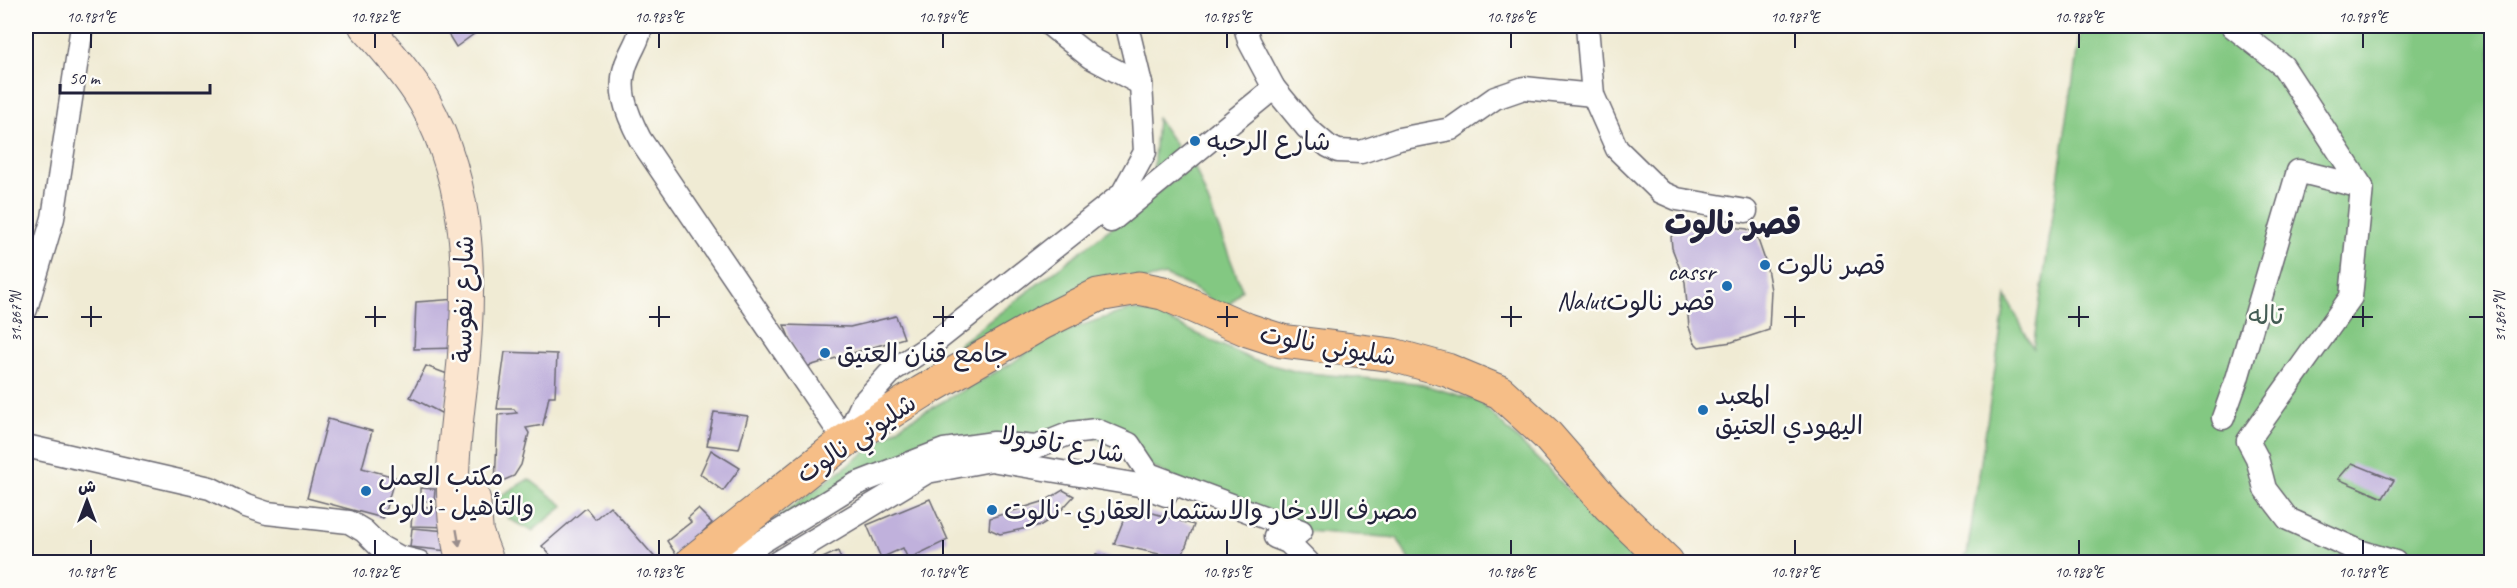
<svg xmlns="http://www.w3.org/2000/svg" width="2517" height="588" font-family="Caveat,'Playpen Sans Arabic',sans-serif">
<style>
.green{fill:#83c882;stroke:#52755e;stroke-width:1.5}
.building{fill:#c0b1dc}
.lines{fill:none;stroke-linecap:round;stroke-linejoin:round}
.street-casing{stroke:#6a6871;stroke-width:25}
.secondary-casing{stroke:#6a6871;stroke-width:34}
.highway-casing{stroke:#6a6871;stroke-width:35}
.street{stroke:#fff;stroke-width:22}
.secondary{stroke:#fbe5cf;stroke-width:32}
.highway{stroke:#f6be87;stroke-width:33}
.oneway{fill:#998d8c}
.ticks{fill:none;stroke:#22223b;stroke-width:2}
.poi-dot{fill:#1f6fb2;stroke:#fdfcf7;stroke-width:2}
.labels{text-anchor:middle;stroke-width:5;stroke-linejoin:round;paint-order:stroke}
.poi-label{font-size:26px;fill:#22223b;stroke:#fdfcf7;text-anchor:start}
.street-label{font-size:26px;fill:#22223b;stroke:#fdfcf7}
.park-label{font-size:26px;fill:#445c54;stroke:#fdfcf7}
.district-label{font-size:32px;font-weight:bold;fill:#22223b;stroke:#fdfcf7}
.neatline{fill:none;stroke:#22223b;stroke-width:2}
.ticks-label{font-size:15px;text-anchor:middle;fill:#22223b}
</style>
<rect width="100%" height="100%" fill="#fdfcf7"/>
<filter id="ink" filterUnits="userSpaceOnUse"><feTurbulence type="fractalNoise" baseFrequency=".0167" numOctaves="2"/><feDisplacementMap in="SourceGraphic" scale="12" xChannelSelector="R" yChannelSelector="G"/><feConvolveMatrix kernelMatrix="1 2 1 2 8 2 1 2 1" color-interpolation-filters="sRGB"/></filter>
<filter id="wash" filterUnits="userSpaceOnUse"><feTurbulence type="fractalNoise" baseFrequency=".008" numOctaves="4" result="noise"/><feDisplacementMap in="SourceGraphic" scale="24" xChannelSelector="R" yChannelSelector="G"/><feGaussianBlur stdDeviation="1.35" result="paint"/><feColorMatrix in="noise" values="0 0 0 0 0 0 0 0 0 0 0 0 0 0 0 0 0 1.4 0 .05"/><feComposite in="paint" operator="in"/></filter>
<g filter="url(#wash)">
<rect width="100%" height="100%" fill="#f0ebd4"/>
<g class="green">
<path d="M932 26H970L966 33 940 40 927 34Z"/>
<path d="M2081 26H2491V562H1957L1967 554 2006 296 2033 348Z"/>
<path d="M1157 118 1175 144 1180 160 1153 173Z"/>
<path d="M1194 165 1242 289 1225 310 1193 288 1165 275 1097 292 942 377 934 363Z"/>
<path d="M1131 310 1153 313 1253 360 1298 372 1416 383 1479 401 1641 562H1410L1397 538 1306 531 1191 487 1096 437 941 455 717 555 780 516 906 422 1012 363C1046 336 1090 321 1131 310Z"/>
<path d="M529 479 564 506 532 531 509 519 498 497Z"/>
</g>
<g id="blocks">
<g class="building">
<path d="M443 26H485L456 47Z"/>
<path d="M913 26H932L927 34Z"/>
<path d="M1707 224 1747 229 1756 234 1766 263 1771 290 1769 330 1732 342 1699 347 1694 342 1689 327 1685 282 1672 248 1671 237 1674 232Z"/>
<path d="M458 299 460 348 414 349 416 302Z"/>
<path d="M896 316 904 338 802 368 784 325 850 327Z"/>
<path d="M505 352 557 354 555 396H549L543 425 526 428 529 433 521 465 514 476 495 484 498 415 517 413 514 409H497Z"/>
<path d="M426 366 450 375 443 414 410 397Z"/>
<path d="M714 412 748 416 739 449 707 445Z"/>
<path d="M328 419 372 431 362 468 395 477 383 518 307 498Z"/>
<path d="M711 450 740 468 723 491 700 474Z"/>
<path d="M2352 463 2394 480 2383 498 2338 479Z"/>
<path d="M420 488 435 489 434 501H420Z"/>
<path d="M1063 490 1074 496 1056 516 1041 525 1000 534 989 529 990 518 1045 501Z"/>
<path d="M930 499 948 540 908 559 903 548 881 558 867 525Z"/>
<path d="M413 505 444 509 448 527 411 526Z"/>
<path d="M610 506 659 562H548L553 558 542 546 586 508 595 519Z"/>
<path d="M1129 506 1194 525 1181 559 1114 544Z"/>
<path d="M698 509 712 523 677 556 667 541 691 522 688 518Z"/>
<path d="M412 528 447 531 448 551 410 547Z"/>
<path d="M838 551 842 562H814Z"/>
<path d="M1096 554 1128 562H1093Z"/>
</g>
</g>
</g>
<g filter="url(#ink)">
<use href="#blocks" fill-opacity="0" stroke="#6a6871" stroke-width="1.5"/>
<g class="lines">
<defs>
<g id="street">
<path d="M641 26C640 38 634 45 629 57 615 86 626 112 640 139L845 441"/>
<path d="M1051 26 1090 57 1141 84"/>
<path d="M1245 26 1249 41 1274 88 1307 128 1328 146 1338 151 1361 152 1399 139 1451 129 1495 98 1524 88 1593 95"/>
<path d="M1587 26 1593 95 1617 149 1661 192 1677 199 1746 211"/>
<path d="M2232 26 2283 66 2362 187"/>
<path d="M1111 221 1274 88"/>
<path d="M26 309 53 218 82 26"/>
<path d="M2223 418 2237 379 2298 171 2362 187 2351 297 2248 441 2257 458 2265 489 2288 519 2359 551 2395 562"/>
<path d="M845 441 862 404 893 370 930 346 1122 194 1145 152 1141 84 1127 26"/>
<path d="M26 446 210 488 246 506 267 513 349 522 364 531 379 546 399 557 419 562"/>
<path d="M1275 537 1288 542 1308 562"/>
<path d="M729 562 856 484 944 450 994 443 1036 447 1071 433 1096 430 1129 444 1149 474 1301 531 1288 542"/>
<path d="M778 562 927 472 991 460 1139 485 1166 495"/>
</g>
<g id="secondary">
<path d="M365 26C386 49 408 74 424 101 473 189 472 288 461 386 454 444 446 505 463 562"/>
<path d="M474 499 477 533 488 562"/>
</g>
<path id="highway" d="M692 562 845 441 922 392 1042 323 1098 295 1139 288 1163 293 1248 330 1282 341 1393 355 1447 370 1500 392 1546 434 1609 506 1667 562"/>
</defs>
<use href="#street" class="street-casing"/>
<use href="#secondary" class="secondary-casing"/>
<use href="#highway" class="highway-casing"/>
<use href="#street" class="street"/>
<use href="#secondary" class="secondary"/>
<use href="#highway" class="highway"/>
</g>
<defs><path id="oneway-solid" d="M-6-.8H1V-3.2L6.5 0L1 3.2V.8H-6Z" transform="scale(1.5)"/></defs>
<use class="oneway" href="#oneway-solid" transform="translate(458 538) rotate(80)"/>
</g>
<path class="ticks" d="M91 33V48M375 33V48M659 33V48M943 33V48M1227 33V48M1511 33V48M1795 33V48M2079 33V48M2363 33V48M91 306V327M375 306V327M659 306V327M943 306V327M1227 306V327M1511 306V327M1795 306V327M2079 306V327M2363 306V327M33 317H48M81 317H102M365 317H386M649 317H670M933 317H954M1217 317H1238M1501 317H1522M1784 317H1805M2068 317H2089M2352 317H2373M2469 317H2484M91 540V555M375 540V555M659 540V555M943 540V555M1227 540V555M1511 540V555M1795 540V555M2079 540V555M2363 540V555"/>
<g class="poi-dot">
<circle cx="1195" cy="141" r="6"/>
<circle cx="1765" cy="265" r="6"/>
<circle cx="1727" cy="286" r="6"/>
<circle cx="825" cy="353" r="6"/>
<circle cx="1703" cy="410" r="6"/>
<circle cx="366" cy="491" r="6"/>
<circle cx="992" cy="510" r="6"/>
</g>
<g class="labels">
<g class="poi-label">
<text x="1207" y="150">شارع الرحبه</text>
<text x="1777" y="274">قصر نالوت</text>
<text x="1715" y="280" text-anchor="end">cassr<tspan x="1715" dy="30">Nalutقصر نالوت</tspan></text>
<text x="837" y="362">جامع قنان العتيق</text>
<text x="1715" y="404">المعبد<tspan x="1715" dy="30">اليهودي العتيق</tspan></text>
<text x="378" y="485">مكتب العمل<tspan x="378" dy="30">والتأهيل -نالوت</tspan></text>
<text x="1004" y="519">مصرف الادخار والاستثمار العقاري -نالوت</text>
</g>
<g class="street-label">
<text transform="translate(463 299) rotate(-89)" y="9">شارع نفوسة</text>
<text transform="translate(1328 345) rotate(10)" y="9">شليوني نالوت</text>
<text transform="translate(856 438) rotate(-34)" y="9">شليوني نالوت</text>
<text transform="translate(1062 444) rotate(9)" y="9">شارع تاقرولا</text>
</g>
<g class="park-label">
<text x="2266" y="324">تاله</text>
</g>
<g class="district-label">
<text x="1733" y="234">قصر نالوت</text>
</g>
</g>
<rect width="2517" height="588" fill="none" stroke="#fdfcf7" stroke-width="66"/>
<g transform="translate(87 501)" stroke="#fdfcf7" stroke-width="4.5" paint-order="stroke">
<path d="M0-4.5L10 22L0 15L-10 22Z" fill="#22223b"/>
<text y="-9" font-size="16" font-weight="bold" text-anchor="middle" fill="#22223b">ش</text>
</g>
<path d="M60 84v9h150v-9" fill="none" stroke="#22223b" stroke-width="3"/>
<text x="69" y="84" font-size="18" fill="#22223b" stroke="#fdfcf7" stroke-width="4.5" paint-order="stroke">50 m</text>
<rect x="33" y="33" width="2451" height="522" class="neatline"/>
<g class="ticks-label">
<text x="91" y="22">10.981°E</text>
<text x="375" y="22">10.982°E</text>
<text x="659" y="22">10.983°E</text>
<text x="943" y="22">10.984°E</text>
<text x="1227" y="22">10.985°E</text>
<text x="1511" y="22">10.986°E</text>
<text x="1795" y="22">10.987°E</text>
<text x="2079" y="22">10.988°E</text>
<text x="2363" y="22">10.989°E</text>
<text transform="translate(16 317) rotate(-90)" y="5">31.867°N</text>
<text transform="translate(2500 317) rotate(-90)" y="5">31.867°N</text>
<text x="91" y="577">10.981°E</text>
<text x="375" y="577">10.982°E</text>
<text x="659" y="577">10.983°E</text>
<text x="943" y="577">10.984°E</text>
<text x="1227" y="577">10.985°E</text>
<text x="1511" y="577">10.986°E</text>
<text x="1795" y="577">10.987°E</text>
<text x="2079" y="577">10.988°E</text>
<text x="2363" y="577">10.989°E</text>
</g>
</svg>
